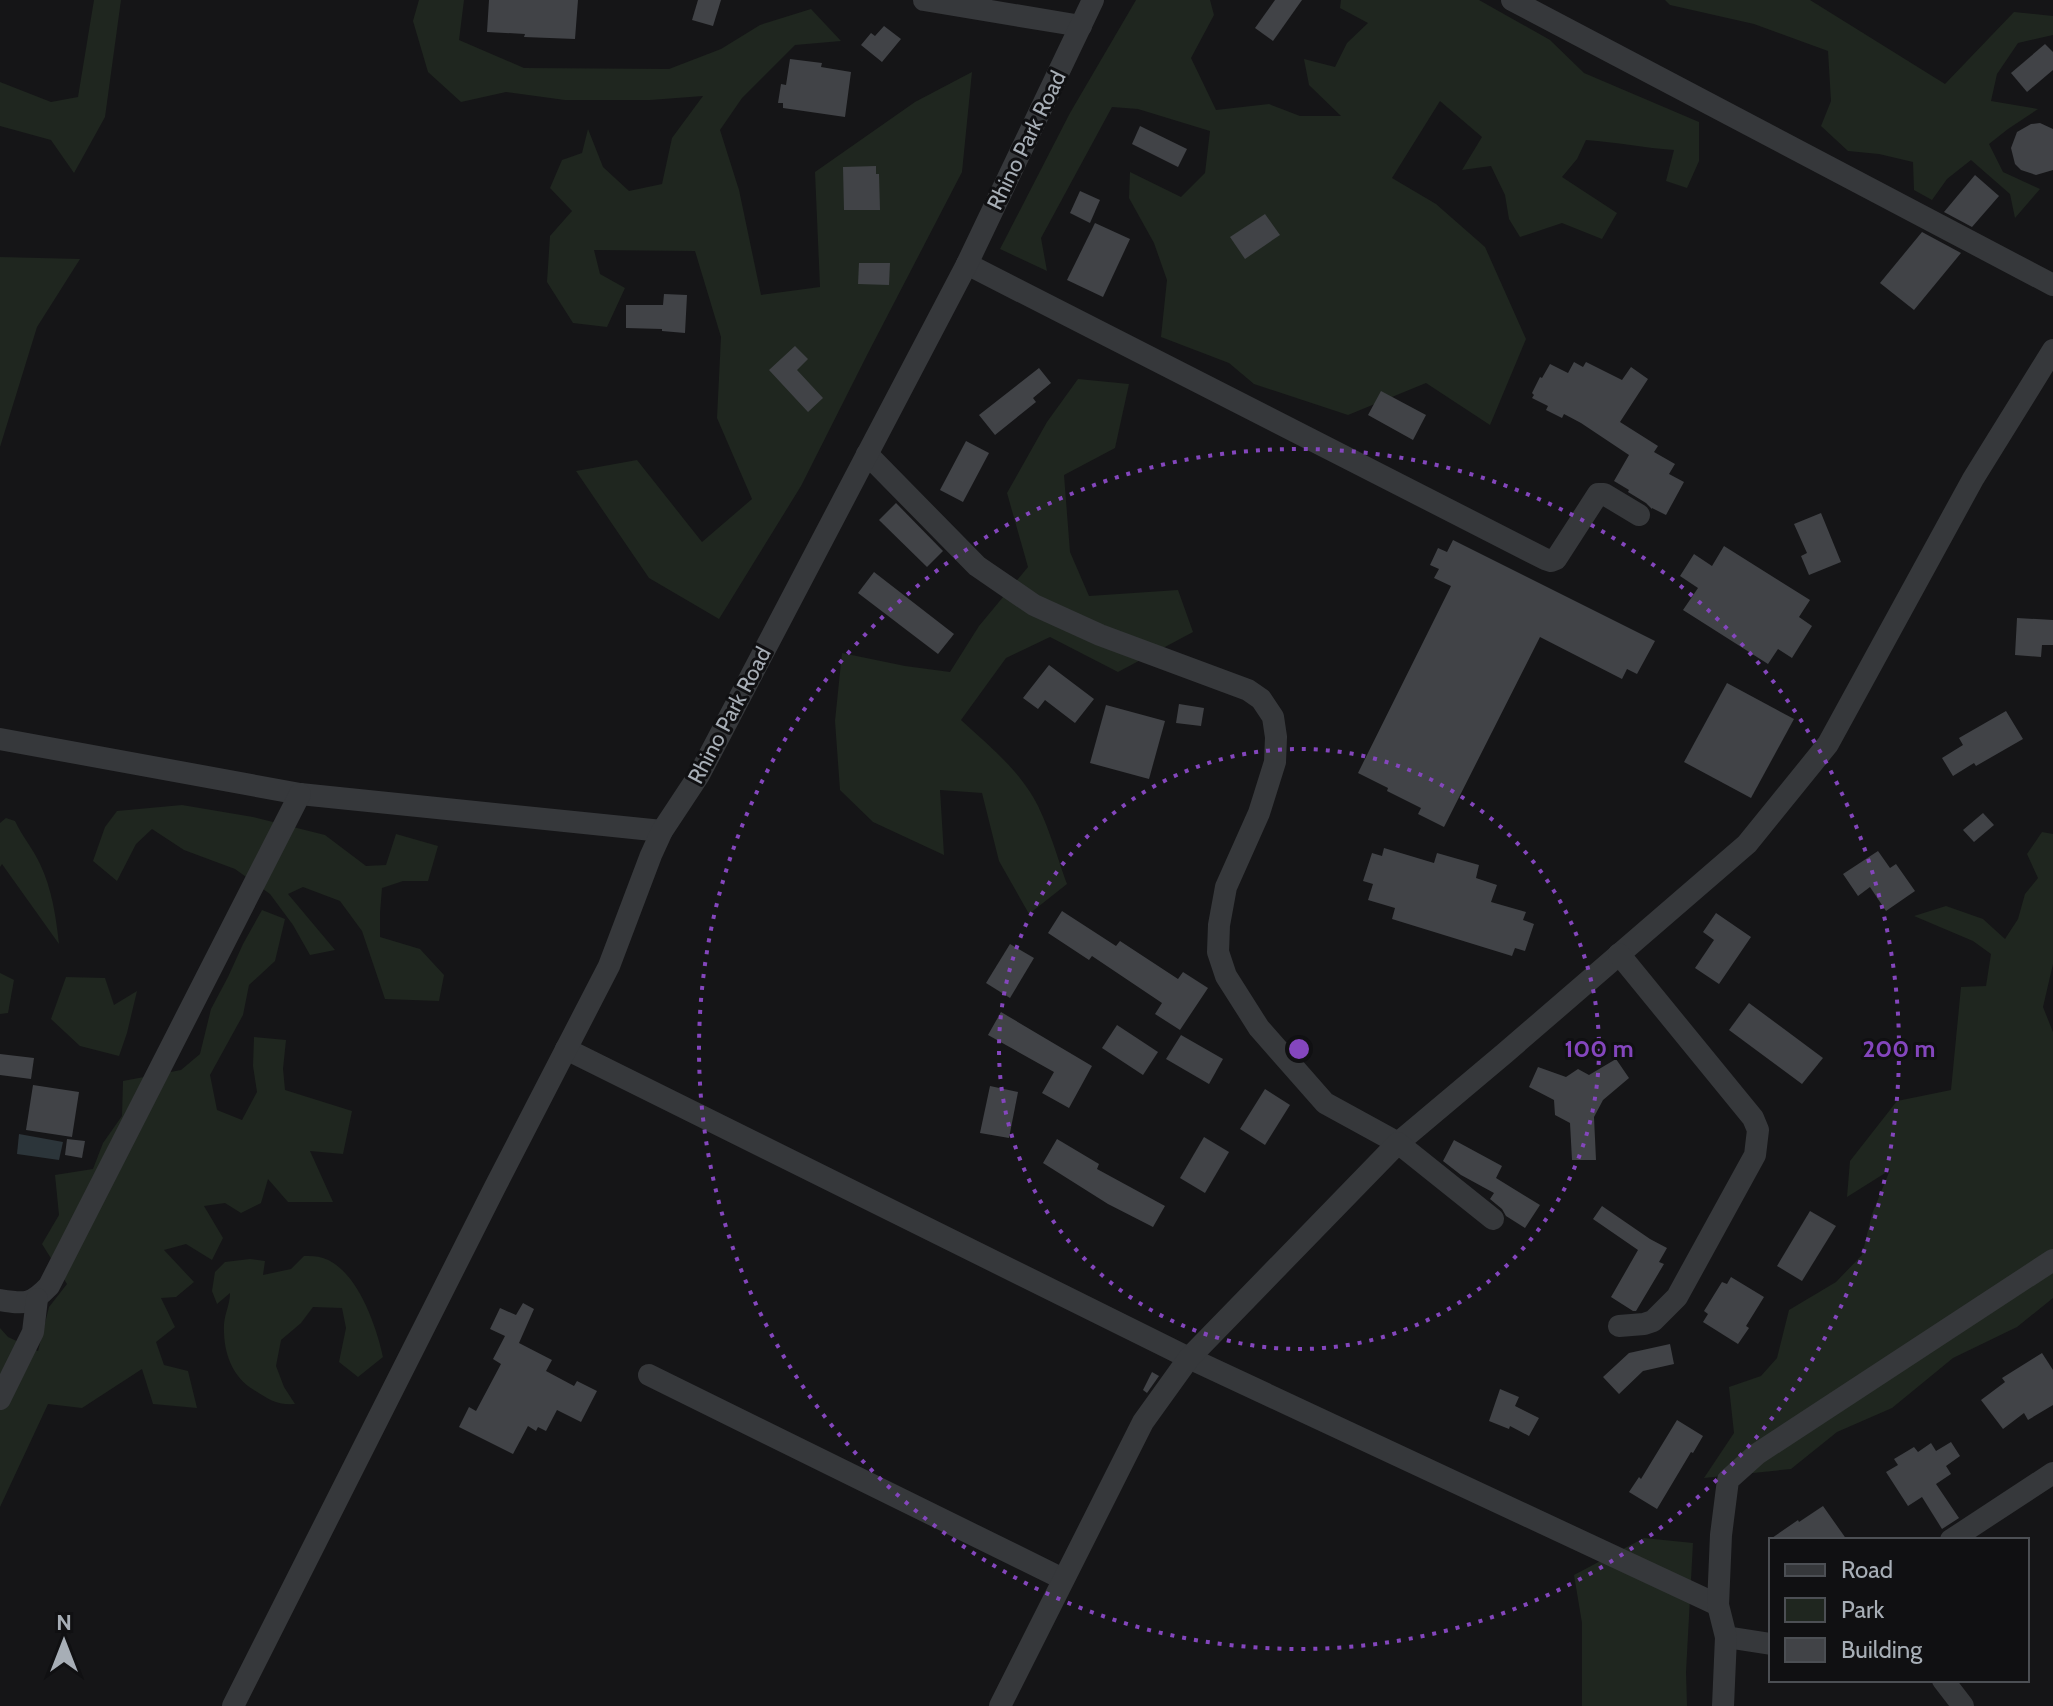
<svg xmlns="http://www.w3.org/2000/svg" width="2053" height="1706" font-family="Cabin,sans-serif">
<style>
.green{fill:#1f261f}
.water{fill:#2c353a}
.building{fill:#414347}
.lines{fill:none;stroke-linecap:round;stroke-linejoin:round}
.street{stroke:#36383b;stroke-width:22}
.ring{fill:none;stroke:#8446bd;stroke-width:4;stroke-dasharray:4 8}
.labels{text-anchor:middle;stroke-width:6;stroke-linejoin:round;paint-order:stroke}
.street-label{font-size:22px;fill:#a7aeb6;stroke:#101012}
.centre{fill:#8446bd;stroke:#101012;stroke-width:4}
.ring-label{font-size:24px;text-anchor:middle;font-weight:bold;fill:#8446bd;stroke:#101012;stroke-width:6;stroke-linejoin:round;paint-order:stroke}
</style>
<rect width="100%" height="100%" fill="#151517"/>
<g class="green">
<path d="M94 0H121L105 117 74 173 51 140 0 126V82L51 102 78 97Z"/>
<path d="M419 0H464L459 40 524 68 669 69 721 49 760 25 811 9 841 41 795 45 742 98 720 130 739 190 761 295 820 287 815 172 915 102 972 72 962 172 867 355 801 486 719 619 649 578 576 471 637 460 702 542 752 499 717 418 721 337 695 251 594 250 600 274 625 288 607 327 573 323 547 282 550 236 572 211 550 188 562 160 582 153 588 129 603 167 629 191 662 184 672 138 703 96 650 100H565L506 92 461 102 428 72 413 21Z"/>
<path d="M1136 0H1210L1214 15 1191 58 1216 110 1269 104 1300 116H1341L1309 85 1304 59 1335 67 1347 43 1368 23 1340 8 1341 0H1479L1550 40 1584 73 1699 122V161L1687 188 1666 181 1674 150C1645 148 1616 142 1586 140L1577 159 1562 177 1617 213 1602 239 1562 223 1520 237 1509 219 1505 195 1491 166 1462 170 1482 137 1440 101 1392 178 1436 204 1485 247 1526 339 1490 425 1426 383 1348 415 1254 384 1229 363 1161 337 1167 280 1154 243 1129 198 1130 172 1181 197 1205 173 1210 131 1138 109 1112 107 1041 238 1047 271 1000 249 1070 113Z"/>
<path d="M1665 0H1810L1945 84 2014 12 2053 16V35L2018 43 1997 74 1991 101 2038 109 2008 129 1989 144 2003 172 2040 189 2015 218 2010 194 1971 160 1947 179 1932 200 1914 190 1913 162 1879 154 1848 151 1821 126 1831 101 1828 51 1754 24 1670 5Z"/>
<path d="M0 257 80 259 37 327 0 447Z"/>
<path d="M1078 379 1129 384 1115 448 1064 475 1070 552 1089 596 1178 590 1193 632 1118 672 1050 637 1006 658 961 720C986 743 1012 764 1030 792 1046 816 1057 857 1067 884L1029 914 999 861 982 793 940 790 944 855 873 822 840 790 835 721 842 653 905 666 950 672 979 626 1028 567 1007 493 1047 422Z"/>
<path d="M182 805 253 817 325 835 366 866 386 865 396 834 438 846 428 881H403L382 888 380 913V937L420 949 444 975 439 1001 385 999 362 931 340 901 303 887 288 894 335 950 310 955 293 925 270 894 235 869 184 850 152 829 136 844 117 881 93 861 105 827 117 811Z"/>
<path d="M6 818 15 821C22 836 33 849 40 864 52 889 56 917 59 944L2 864 0 867V823Z"/>
<path d="M2042 832 2053 834V964L2043 1007 2053 1032V1298L2017 1327 1953 1358 1892 1408 1837 1432 1791 1469 1704 1478 1734 1433 1729 1387 1761 1376 1777 1358 1789 1310 1836 1282 1862 1255 1872 1214 1890 1170 1847 1197 1850 1161 1897 1101 1951 1090 1961 987 1986 986 1991 954 1973 941 1914 916 1946 906 1983 919 2005 939 2018 919 2025 894 2038 878 2027 854Z"/>
<path d="M262 910 285 919 275 961 249 985 243 1015 210 1075 217 1110 242 1120 257 1092 253 1066 254 1037 286 1040 283 1069 285 1090 352 1111 343 1154 310 1151 333 1202H288L268 1179 261 1203 241 1213 225 1203 204 1206 223 1238 212 1260 186 1244 164 1250 194 1282 176 1297 161 1298 175 1327 156 1342 164 1365 188 1371 197 1408 153 1404 142 1369 82 1408 48 1404 0 1507V1328L8 1337 38 1351 49 1307 67 1284 42 1244 59 1215 55 1175 93 1169 103 1143 122 1116 123 1081 181 1070 200 1054 211 1009 228 977 243 944Z"/>
<path d="M0 973 14 980 8 1013 0 1014Z"/>
<path d="M66 977 105 978 114 1005 137 991 127 1033 119 1056 80 1046 51 1019Z"/>
<path d="M304 1256C310 1256 317 1256 323 1258 357 1269 376 1325 383 1357L358 1377 339 1362 346 1328 342 1308 313 1307 301 1323 281 1340 276 1366 284 1387 295 1404C276 1405 270 1400 254 1390 231 1376 223 1351 224 1324 225 1313 230 1304 230 1293L217 1304 212 1291 215 1272 225 1262 250 1259 265 1261 263 1275 291 1269Z"/>
<path d="M1644 1538 1693 1543 1686 1672 1687 1706H1582V1623L1574 1575Z"/>
</g>
<path class="water" d="M19 1134 63 1142 59 1160 17 1154Z"/>
<g class="building">
<path d="M489 0H578L575 39 524 37 525 34 487 32Z"/>
<path d="M698 0H721L713 26 692 20Z"/>
<path d="M1275 0H1302L1273 41 1255 28Z"/>
<path d="M884 26 901 39 882 62 861 45 871 33 875 36Z"/>
<path d="M2045 44 2053 52V70L2027 92 2011 73Z"/>
<path d="M790 59 822 63 821 67 851 72 845 117 783 108V103H778L781 84 786 85Z"/>
<path d="M2040 123 2053 129V170L2036 175 2021 170 2015 164 2011 148 2017 132 2031 124Z"/>
<path d="M1140 126 1187 149 1178 167 1132 144Z"/>
<path d="M876 166V174H879L880 210H844L843 167Z"/>
<path d="M1975 175 1999 196 1972 227 1944 212Z"/>
<path d="M1080 191 1100 200 1090 223 1070 213Z"/>
<path d="M1265 214 1280 235 1245 259 1230 237Z"/>
<path d="M1095 223 1130 239 1103 297 1067 280Z"/>
<path d="M1922 232 1961 253 1914 310 1880 283Z"/>
<path d="M859 263H890L889 285 858 284Z"/>
<path d="M664 294 687 295 685 333 662 331V329L626 328V305H663Z"/>
<path d="M795 346 808 359 797 370 823 398 808 412 769 370Z"/>
<path d="M1574 362 1583 367 1586 362 1622 380 1631 367 1648 379 1620 422 1658 446 1654 452 1675 464 1669 474 1684 482 1666 515 1652 508V509L1646 503 1628 492 1629 490 1614 481 1629 455 1581 423 1564 414 1562 418 1546 410 1548 406 1532 398 1534 395 1532 393 1540 377 1542 378 1550 364 1568 373Z"/>
<path d="M1039 368 1051 383 1033 398 1036 402 995 435 979 415Z"/>
<path d="M1381 391 1426 415 1413 440 1368 415Z"/>
<path d="M966 441 989 453 963 502 940 490Z"/>
<path d="M896 503 943 551 927 567 879 520Z"/>
<path d="M1821 513 1841 562 1809 575 1801 556 1807 553 1794 524Z"/>
<path d="M1453 540 1655 641 1637 674 1627 669 1622 679 1540 637 1444 827 1418 814 1421 808 1387 791 1388 788 1358 773 1451 586 1434 578 1439 569 1430 565 1438 548 1447 552Z"/>
<path d="M1724 546 1810 600 1799 617 1812 626 1792 658 1778 649 1768 664 1683 610 1698 588 1680 576 1694 554 1712 566Z"/>
<path d="M874 572 954 634 938 654 858 593Z"/>
<path d="M2017 618 2053 620V645H2042L2041 657 2015 655Z"/>
<path d="M1049 665 1094 699 1075 723 1045 700 1038 709 1023 698Z"/>
<path d="M1727 683 1794 719 1751 798 1684 762Z"/>
<path d="M1179 704 1204 708 1201 726 1176 723Z"/>
<path d="M1106 705 1165 721 1149 779 1090 763Z"/>
<path d="M2006 711 2023 739 1976 766 1974 763 1953 776 1942 758 1963 745 1959 738Z"/>
<path d="M1983 813 1994 825 1974 842 1963 830Z"/>
<path d="M1384 848 1434 863 1437 853 1479 865 1476 878 1497 885 1491 902 1526 912 1523 920 1534 924 1525 951 1515 948 1512 956 1392 919 1395 908 1368 900 1373 884 1363 881 1372 853 1382 856Z"/>
<path d="M1878 851 1890 868 1896 864 1915 891 1886 911 1870 887 1858 896 1843 874Z"/>
<path d="M1062 911 1116 946 1120 941 1178 979 1183 972 1208 988 1180 1030 1155 1014 1162 1003 1092 956 1089 960 1048 933Z"/>
<path d="M1716 913 1751 937 1719 984 1695 968 1714 940 1703 932Z"/>
<path d="M1010 944 1034 958 1010 998 986 983Z"/>
<path d="M1749 1003 1823 1058 1802 1084 1729 1030Z"/>
<path d="M1001 1012 1092 1066 1069 1108 1042 1093 1054 1072 988 1035Z"/>
<path d="M1117 1025 1158 1052 1143 1075 1102 1048Z"/>
<path d="M1181 1035 1223 1059 1209 1084 1166 1059Z"/>
<path d="M0 1054 34 1058 31 1079 0 1075Z"/>
<path d="M1616 1059 1629 1078 1603 1100 1594 1117 1596 1160H1572L1570 1123 1555 1115 1554 1100 1529 1087 1538 1067 1566 1077 1578 1069 1589 1075Z"/>
<path d="M33 1085 79 1092 72 1137 26 1130Z"/>
<path d="M990 1086 1018 1092 1009 1138 980 1133Z"/>
<path d="M1265 1089 1290 1105 1265 1145 1240 1129Z"/>
<path d="M1204 1137 1229 1152 1205 1193 1180 1178Z"/>
<path d="M67 1139 85 1141 82 1158 65 1155Z"/>
<path d="M1057 1139 1099 1164 1097 1169 1165 1206 1153 1227 1108 1204 1043 1163Z"/>
<path d="M1454 1140 1502 1166 1496 1178 1540 1205 1525 1228 1506 1216 1502 1209 1490 1199 1494 1193 1461 1175 1443 1161Z"/>
<path d="M1602 1206 1650 1239 1667 1248 1659 1262 1664 1264 1636 1311H1633L1611 1297 1638 1250 1593 1219Z"/>
<path d="M1810 1211 1836 1226 1802 1281 1777 1266Z"/>
<path d="M1731 1277 1764 1297 1746 1326 1749 1328 1738 1344 1703 1322 1708 1314 1704 1311 1722 1282 1727 1284Z"/>
<path d="M523 1303 534 1309 519 1343 552 1360 546 1371 574 1386 577 1381 597 1391 581 1422 557 1410 546 1431 538 1427 536 1431 528 1426 513 1454 459 1427 469 1407 476 1411 501 1364 493 1359 505 1336 490 1329 500 1308 516 1315Z"/>
<path d="M1670 1344 1674 1364 1643 1371 1619 1394 1603 1377 1629 1353Z"/>
<path d="M2042 1353 2053 1370V1405L2028 1420 2024 1413 2003 1429 1981 1400 2005 1382 2002 1378Z"/>
<path d="M1152 1372 1159 1376 1147 1393 1143 1390Z"/>
<path d="M1500 1389 1519 1397 1515 1406 1539 1418 1529 1436 1510 1426 1509 1429 1489 1421Z"/>
<path d="M1677 1420 1703 1436 1693 1453 1691 1452 1657 1509 1629 1492 1639 1477 1641 1479Z"/>
<path d="M1951 1442 1960 1456 1946 1466 1951 1474 1936 1484 1959 1518 1942 1529 1922 1497 1908 1506 1886 1472 1898 1465 1894 1459 1914 1447 1918 1452 1931 1443 1936 1451Z"/>
<path d="M1823 1506 1847 1540H1769L1798 1520 1799 1522Z"/>
</g>
<g class="lines">
<g class="street">
<path d="M924 0 1081 26"/>
<path d="M1512 0 2053 285"/>
<path d="M967 264 1545 559 1551 561 1556 559 1598 494H1604L1639 515"/>
<path d="M867 454 977 566 1034 605 1100 635 1248 690 1261 699 1273 717 1276 737 1275 762 1259 813 1226 887 1219 925 1218 952 1226 976 1259 1028 1325 1103 1398 1143 1505 1053 1747 844 1828 744 1973 479 2053 350"/>
<path d="M0 739 300 794 662 831"/>
<path d="M1619 954 1753 1118 1758 1130 1755 1155 1677 1297 1653 1321 1644 1324 1619 1326"/>
<path d="M566 1049 1189 1358 1718 1605"/>
<path d="M0 1300C25 1304 31 1305 49 1286L300 794"/>
<path d="M649 1375 1063 1579"/>
<path d="M0 1399 33 1332 37 1299"/>
<path d="M1951 1540 2053 1473"/>
<path d="M1726 1637 1771 1644"/>
<path d="M1943 1680 1963 1706"/>
<path d="M233 1706 495 1187 609 966 651 855 662 831 699 775 967 264 1093 0"/>
<path d="M1000 1706 1143 1422 1189 1358 1398 1143 1493 1219"/>
<path d="M1723 1706 1726 1637 1718 1605 1721 1535 1728 1480 1757 1454 2053 1260"/>
</g>
</g>
<g class="ring">
<circle cx="1299" cy="1049" r="300"/>
<circle cx="1299" cy="1049" r="600"/>
</g>
<g class="labels">
<g class="street-label">
<text transform="translate(1026 140) rotate(-64)" y="8">Rhino Park Road</text>
<text transform="translate(729 715) rotate(-62)" y="8">Rhino Park Road</text>
</g>
</g>
<circle cx="1299" cy="1049" r="12" class="centre"/>
<g class="ring-label">
<text x="1599" y="1057">100 m</text>
<text x="1899" y="1057">200 m</text>
</g>
<rect x="1769" y="1538" width="260" height="144" fill="#101012" stroke="#4c4f54" stroke-width="2"/>
<rect x="1785" y="1564" width="40" height="12" fill="#36383b" stroke="#4c4f54" stroke-width="2"/>
<text x="1841" y="1578" font-size="24" fill="#a7aeb6">Road</text>
<rect x="1785" y="1598" width="40" height="24" fill="#1f261f" stroke="#4c4f54" stroke-width="2"/>
<text x="1841" y="1618" font-size="24" fill="#a7aeb6">Park</text>
<rect x="1785" y="1638" width="40" height="24" fill="#414347" stroke="#4c4f54" stroke-width="2"/>
<text x="1841" y="1658" font-size="24" fill="#a7aeb6">Building</text>
<g transform="translate(64 1642)" stroke="#101012" stroke-width="6" paint-order="stroke">
<path d="M0-6L14 30L0 20L-14 30Z" fill="#a7aeb6"/>
<text y="-12" font-size="22" font-weight="bold" text-anchor="middle" fill="#a7aeb6">N</text>
</g>
</svg>
